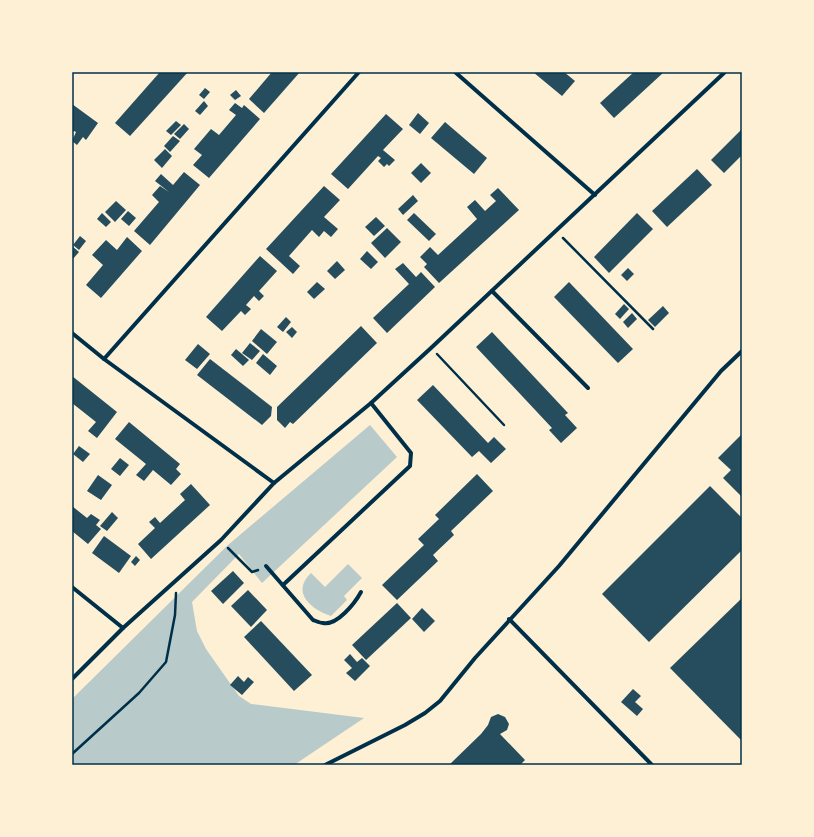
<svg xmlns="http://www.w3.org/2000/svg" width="814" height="837" font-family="'Libre Baskerville',serif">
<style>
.green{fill:#b9caca}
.building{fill:#264d5e}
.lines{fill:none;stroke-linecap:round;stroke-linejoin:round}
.path{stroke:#003049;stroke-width:2.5}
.minor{stroke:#003049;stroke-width:4}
.neatline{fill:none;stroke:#003049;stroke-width:1.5}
</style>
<rect width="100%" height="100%" fill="#fdf0d5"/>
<g class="green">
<path d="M370 425 397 457 262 583 239 554 192 602 197 631 206 649 239 696 251 704 364 718 294 765H72V699L228 545Z"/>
<path d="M348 564 362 578 344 596 347 600 331 616C310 609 291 592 311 573L325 587Z"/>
</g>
<g class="building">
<path d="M160 72H188L130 136 115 123Z"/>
<path d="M272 72H300L264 113 249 99Z"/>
<path d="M533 72H564L575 81 562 96Z"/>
<path d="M634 72H664L614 118 600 103Z"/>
<path d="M205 88 210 92 204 99 199 95Z"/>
<path d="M236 90 241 96 235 100 230 95Z"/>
<path d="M204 101 208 106 200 115 195 111Z"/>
<path d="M235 103 242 108 244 105 260 119 209 178 193 165 202 155 194 149 211 129 219 135 236 115 229 110Z"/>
<path d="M72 104 98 123 86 140 83 137 77 145 72 141 76 132 74 131 72 133Z"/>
<path d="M418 113 429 123 420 134 409 125Z"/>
<path d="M386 114 403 129 383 150 395 160 389 166 387 164 384 167 378 161 381 158 378 156 348 189 331 174Z"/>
<path d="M176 121 181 125 171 135 166 131Z"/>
<path d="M445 122 487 158 474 174 431 138Z"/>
<path d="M184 124 189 129 180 139 174 134Z"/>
<path d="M742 129V155L724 173 711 160Z"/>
<path d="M173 136 180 141 170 152 164 146Z"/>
<path d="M165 149 172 156 162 168 154 160Z"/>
<path d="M421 163 431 173 421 183 411 173Z"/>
<path d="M697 169 712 185 667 227 652 211Z"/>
<path d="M184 172 200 185 150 245 134 231 159 202 152 195 160 186 169 192 155 181 161 174 173 185Z"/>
<path d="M324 186 340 200 324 217 338 229 331 237 324 231 319 237 312 230 289 256 300 266 293 274 266 249Z"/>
<path d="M498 188 519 210 439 283 424 267 427 264 420 257 430 247 438 255 477 219 467 207 475 200 485 211 496 201 490 195Z"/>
<path d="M413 195 418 201 403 215 398 209Z"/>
<path d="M116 201 126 210 115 222 105 212Z"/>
<path d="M128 211 136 218 129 226 121 219Z"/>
<path d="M102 213 111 222 106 227 97 219Z"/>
<path d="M414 213 436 234 429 241 407 220Z"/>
<path d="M637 213 653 229 609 273 594 257Z"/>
<path d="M376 217 385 226 374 236 365 227Z"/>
<path d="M387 228 401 242 385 258 371 243Z"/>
<path d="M80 236 86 241 79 250 73 245Z"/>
<path d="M127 237 142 251 101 298 86 285 103 265 92 255 106 240 117 250Z"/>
<path d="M72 246 79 252 72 260Z"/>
<path d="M367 251 378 262 371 269 360 259Z"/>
<path d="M260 256 277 271 259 291 264 296 259 301 254 296 246 305 251 309 245 315 241 311 222 331 206 317Z"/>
<path d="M337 261 345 270 335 279 327 271Z"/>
<path d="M403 263 416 277 421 272 435 287 387 333 373 318 409 284 395 269Z"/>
<path d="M628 268 634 274 627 281 621 275Z"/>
<path d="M317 282 325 289 314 299 307 292Z"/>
<path d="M569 282 633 349 618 363 554 297Z"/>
<path d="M624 304 629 309 620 319 615 314Z"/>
<path d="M663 306 669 313 655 327 648 320Z"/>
<path d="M632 313 637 319 628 328 623 322Z"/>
<path d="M286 317 291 322 283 332 277 327Z"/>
<path d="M361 326 377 343 293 424 290 422 285 428 277 420V407Z"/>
<path d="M292 327 297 332 292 338 286 332Z"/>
<path d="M261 329 277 342 267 354 252 341Z"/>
<path d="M492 332 568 413 565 415 577 428 561 443 549 430 552 428 476 347Z"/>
<path d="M250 343 260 351 252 360 242 353Z"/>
<path d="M198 344 210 354 197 369 185 360Z"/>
<path d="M236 349 249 360 243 366 231 355Z"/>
<path d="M263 354 277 366 270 375 256 363Z"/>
<path d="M210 359 272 407 271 416 262 425 197 375Z"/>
<path d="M72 376 117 412 97 438 88 431 96 422 72 403Z"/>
<path d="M433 385 488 443 494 437 506 449 491 463 479 451 472 457 417 400Z"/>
<path d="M129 422 180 464 176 469 181 474 171 485 153 470 144 481 136 475 146 464 115 439Z"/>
<path d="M742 434V497L723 478 731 470 718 458Z"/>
<path d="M79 446 90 454 83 462 73 454Z"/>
<path d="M120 458 129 465 120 476 111 469Z"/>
<path d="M477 474 493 491 451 531 454 535 433 555 438 561 397 600 382 585 424 545 418 539 439 519 435 515Z"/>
<path d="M98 475 112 485 101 500 87 491Z"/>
<path d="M191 484 210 505 151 559 138 544 155 528 149 522 155 517 160 523 185 500 180 494Z"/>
<path d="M710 486 742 518V550L649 642 602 594Z"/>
<path d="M72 506 87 518 91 514 100 520 96 525 101 529 88 544 72 531Z"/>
<path d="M112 512 118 518 107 531 100 526Z"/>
<path d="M104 536 131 556 119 573 92 553Z"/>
<path d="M136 556 140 560 135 566 131 562Z"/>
<path d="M233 571 244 583 223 604 211 591Z"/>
<path d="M248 590 267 610 251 627 231 606Z"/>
<path d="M742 598V741L670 668Z"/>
<path d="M397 603 411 618 366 660 352 645Z"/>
<path d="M422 608 435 621 424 632 412 619Z"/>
<path d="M261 621 312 675 294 691 244 637Z"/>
<path d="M350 654 357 662 362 658 370 666 355 681 346 673 352 668 344 660Z"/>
<path d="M238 676 244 682 248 677 254 682 242 695 230 685Z"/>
<path d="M633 689 641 696 635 702 643 709 637 716 621 702Z"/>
<path d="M498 714 505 717 509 724 507 730 500 734 525 760 520 765H449L481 734 488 725 491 717Z"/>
</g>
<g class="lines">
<g class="path">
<path d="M563 238 653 329"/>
<path d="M437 354 504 425"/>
<path d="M228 548 252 572 258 570"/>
<path d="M72 754 139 693 166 662 175 615 176 593"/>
</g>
<g class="minor">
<path d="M455 72 595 195"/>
<path d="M492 291 588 388"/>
<path d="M72 333 104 359 274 483"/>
<path d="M104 359 359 72"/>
<path d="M266 566 313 620C316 621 320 623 323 623 337 626 355 603 361 592"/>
<path d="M283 585 410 466 411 453 371 403"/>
<path d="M72 587 123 628"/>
<path d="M509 619 652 765"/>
<path d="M72 679 123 628 221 540 274 483 371 403 431 348 725 72"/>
<path d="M325 765 405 725 425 713 440 701 475 658 559 566 721 371 742 351"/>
</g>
</g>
<rect width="814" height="837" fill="none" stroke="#fdf0d5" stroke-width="146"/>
<rect x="73" y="73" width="668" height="691" class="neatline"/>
</svg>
